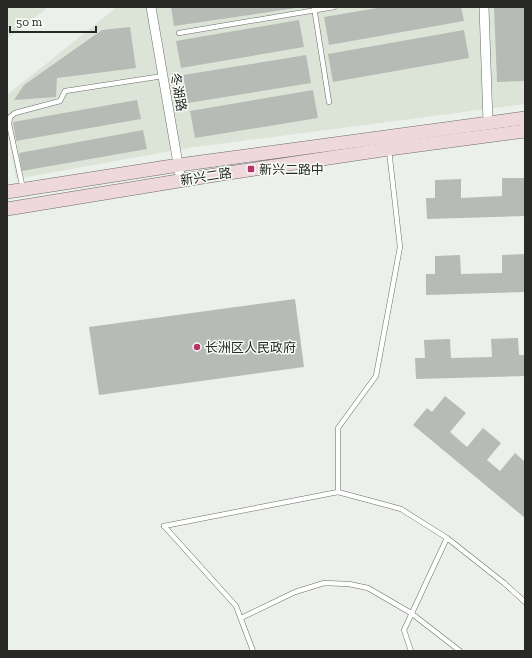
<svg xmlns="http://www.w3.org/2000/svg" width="532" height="658" font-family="'Zilla Slab','Noto Sans SC',serif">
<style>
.built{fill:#dce4d8}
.building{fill:#b7bbb5}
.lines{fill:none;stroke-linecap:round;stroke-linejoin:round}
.service-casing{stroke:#6a6d68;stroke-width:5.5}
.minor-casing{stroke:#6a6d68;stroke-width:10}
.secondary-casing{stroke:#6a6d68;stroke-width:14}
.service{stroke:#fff;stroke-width:4.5}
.minor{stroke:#fff;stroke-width:9}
.secondary{stroke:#efd7de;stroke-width:13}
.poi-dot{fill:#bc326a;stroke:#f9fdf8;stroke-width:1.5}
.labels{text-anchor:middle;stroke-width:3;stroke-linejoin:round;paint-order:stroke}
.street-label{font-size:13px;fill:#282927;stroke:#f9fdf8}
.poi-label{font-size:13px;fill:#282927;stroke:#f9fdf8;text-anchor:start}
</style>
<rect width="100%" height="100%" fill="#ecf0ea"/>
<g class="built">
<path d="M7 7H46V9L7 39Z"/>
<path d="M117 7H525V104L188 148 16 179 7 128V95Z"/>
</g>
<g class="building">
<path d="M171 7H296V8L174 26Z"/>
<path d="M383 7H461L464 21 329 45 324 17Z"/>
<path d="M494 7H525V81L497 82Z"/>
<path d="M299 20 304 47 181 68 176 41Z"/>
<path d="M130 27 136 68 57 78 56 97 14 100 24 85 102 30Z"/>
<path d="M464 30 469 58 333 82 328 54Z"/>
<path d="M306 55 311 83 188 103 183 75Z"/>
<path d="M313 90 318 118 195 138 190 111Z"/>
<path d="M137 100 141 119 16 141 13 122Z"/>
<path d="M143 130 147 149 22 171 19 153Z"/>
<path d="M502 178H525V216L427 219 426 198H435V180L461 179V198L502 196Z"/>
<path d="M525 254V292L426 295V274H435V256L460 255 461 274 502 273V255Z"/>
<path d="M295 299 304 367 99 395 89 327Z"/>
<path d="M518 338 519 355H525V376L416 379 415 358H425L424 340 450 339 451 358 492 357 491 339Z"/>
<path d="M445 396 466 413 450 432 467 447 483 428 501 443 487 460 500 471 515 453 525 462 524 490 525 491V518L413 425 427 408 432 412Z"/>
</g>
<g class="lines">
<defs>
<g id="service">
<path d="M314 7 329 102"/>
<path d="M179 33 334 7"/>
<path d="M23 189 9 124 10 117 15 113 60 101 65 91 163 76"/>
<path d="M338 492V428L376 376 400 247 389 150"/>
<path d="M164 526 338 492 401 509 447 538 504 583 525 602"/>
<path d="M164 526 236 606 253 651"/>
<path d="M241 618 295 592 324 583 349 584 368 588 411 613 460 651"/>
<path d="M411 651 404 630 447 538"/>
</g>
<g id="minor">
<path d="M151 7 181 181"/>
<path d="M484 7 488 122"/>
</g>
<g id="secondary">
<path d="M7 192 179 165 525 118"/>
<path d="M7 209 215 175 389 149 525 131"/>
</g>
</defs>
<use href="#service" class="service-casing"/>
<use href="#minor" class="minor-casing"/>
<use href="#secondary" class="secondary-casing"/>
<use href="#service" class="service"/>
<use href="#minor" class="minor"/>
<use href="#secondary" class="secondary"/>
</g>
<g class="poi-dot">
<rect x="247" y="165" width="8" height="8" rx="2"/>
<circle cx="197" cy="347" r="4"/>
</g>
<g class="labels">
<g class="street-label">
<text transform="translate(179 92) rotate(80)" y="5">冬湖路</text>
<text transform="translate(206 176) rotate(-9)" y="5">新兴二路</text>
</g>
<g class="poi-label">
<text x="259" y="174">新兴二路中</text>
<text x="205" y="352">长洲区人民政府</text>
</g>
</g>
<rect width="532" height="658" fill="none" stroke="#282927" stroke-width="16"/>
<path d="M10 26v6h86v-6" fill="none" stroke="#282927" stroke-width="2"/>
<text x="16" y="26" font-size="12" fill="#282927" stroke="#f9fdf8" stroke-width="3" paint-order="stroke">50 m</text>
</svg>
